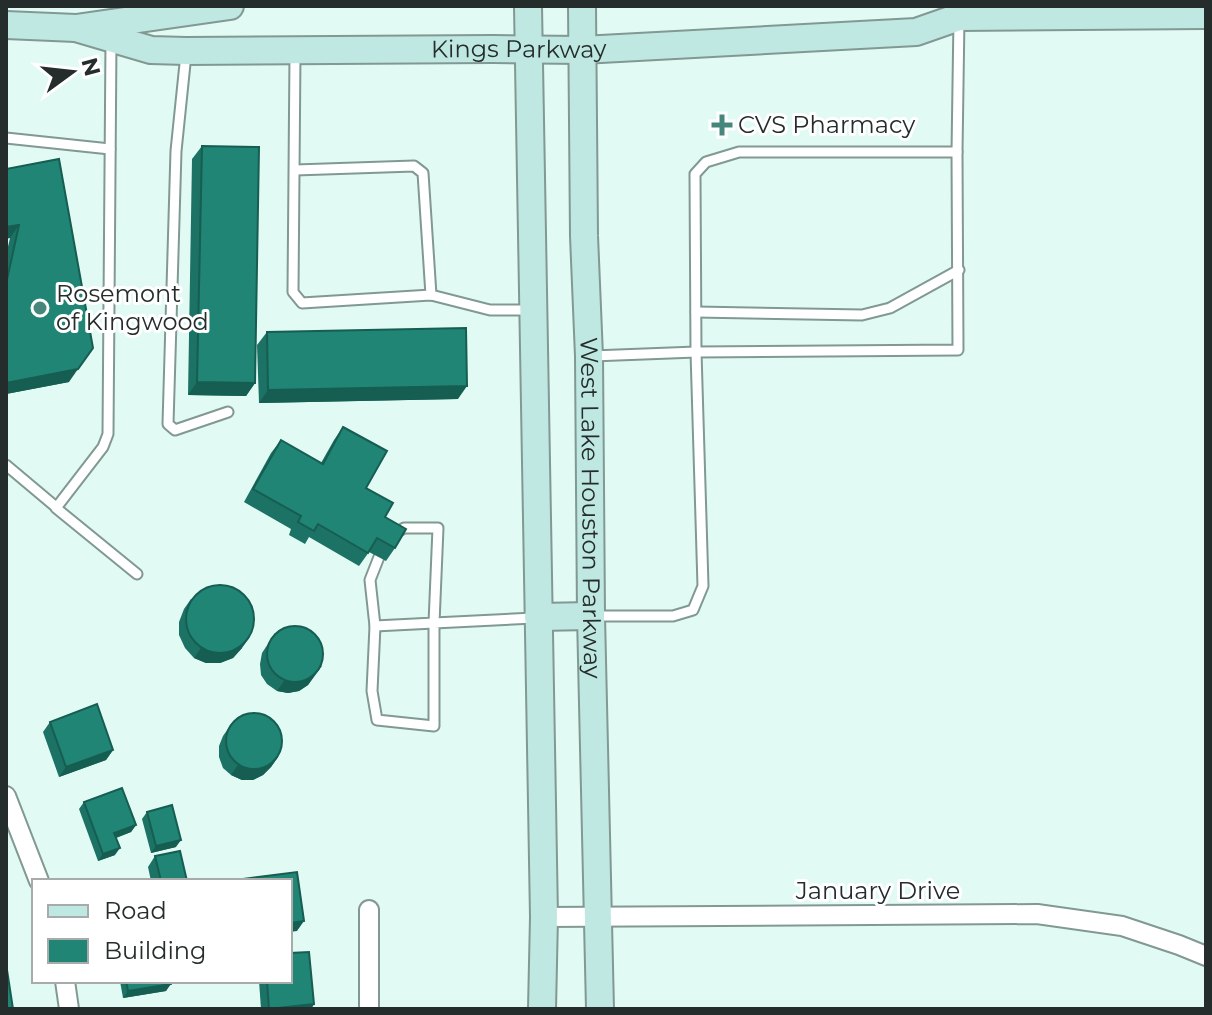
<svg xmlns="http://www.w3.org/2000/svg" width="1212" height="1015" font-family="Montserrat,sans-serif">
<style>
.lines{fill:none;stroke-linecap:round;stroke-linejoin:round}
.lane-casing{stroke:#829893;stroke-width:13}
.street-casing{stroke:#829893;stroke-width:22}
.secondary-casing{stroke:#829893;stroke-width:30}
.lane{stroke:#fff;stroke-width:9}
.street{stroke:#fff;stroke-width:18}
.secondary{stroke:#c0e8e2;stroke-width:26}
.wall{fill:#1c7265}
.shaded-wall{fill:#165d52}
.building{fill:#208575;stroke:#165d52;stroke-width:2}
.poi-dot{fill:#45887b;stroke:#fff;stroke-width:3}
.labels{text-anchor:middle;stroke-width:6;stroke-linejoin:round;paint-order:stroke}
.street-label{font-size:24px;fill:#242d2b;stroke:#fff}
.poi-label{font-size:24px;fill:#242d2b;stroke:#fff;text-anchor:start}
</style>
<rect width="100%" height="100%" fill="#e2faf4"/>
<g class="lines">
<defs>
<g id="lane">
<path d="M111 41 108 434 103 447 56 508 137 574"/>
<path d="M186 54 176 151 168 424 175 430 228 412"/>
<path d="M295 54 293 292 302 303 431 295 490 310H529"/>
<path d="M6 138 110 149"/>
<path d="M295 170 414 166 423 173 431 295"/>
<path d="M696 312 862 315 890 308 959 270"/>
<path d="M592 356 696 352 958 350 957 152 959 18"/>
<path d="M6 465 56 507"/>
<path d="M379 557 370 580 375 626 372 691 377 720 434 726V623L534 618"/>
<path d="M595 616H673L693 610 703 586 696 352 695 174 706 162 739 152H957"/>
<path d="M375 626 434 623 438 528H404L394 534"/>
</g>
<g id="street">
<path d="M6 796 39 881"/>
<path d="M544 917 1037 914 1122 926 1179 945 1206 956"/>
<path d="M65 981 69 1009"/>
<path d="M369 1009V910"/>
</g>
<g id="secondary">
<path d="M528 6 544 917 542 1009"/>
<path id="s1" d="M582 6 584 236 589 356 591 616 600 1009"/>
<path d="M6 25 76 28 230 6"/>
<path id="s2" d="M76 28 151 50 186 51 493 49 582 50 916 32 959 17 1206 15"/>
<path d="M538 617 591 616"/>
</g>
</defs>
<use href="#lane" class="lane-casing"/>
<use href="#street" class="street-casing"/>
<use href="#secondary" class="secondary-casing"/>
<use href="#lane" class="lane"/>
<use href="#street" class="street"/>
<use href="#secondary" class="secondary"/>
</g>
<g class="wall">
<path d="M202 146 255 383 246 396 188 395 192 159Z"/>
<path d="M6 169 69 382 6 394V255L10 238Z"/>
<path d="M267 332 458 399 259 403 257 345Z"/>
<path d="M343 427 366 488 385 517 395 548 386 561 369 552 359 566 309 537 305 544 289 535 291 529 244 502 271 453 281 440 321 463 334 440Z"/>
<path d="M191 599 242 648 233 658 220 663H206L194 658 185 648 179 635V622L184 609Z"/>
<path d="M275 633 322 666 308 685 299 691 288 693 277 691 267 684 261 675 260 664 262 653Z"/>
<path d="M50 722 113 750 106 760 59 777 43 732Z"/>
<path d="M230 726 278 757 271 767 263 775 253 780H242L231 775 223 768 219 757V746L223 736Z"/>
<path d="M84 802 136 825 131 832 116 838 115 855 98 861 79 809Z"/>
<path d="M147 812 176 847 151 853 142 819Z"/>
<path d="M155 856 187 881H151L148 867Z"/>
<path d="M120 981H171L166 991 123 998Z"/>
<path d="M259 981H290L314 1004 311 1009H261Z"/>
</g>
<g class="shaded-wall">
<path d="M19 225 10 238 6 239V227Z"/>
<path d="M78 369 69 382 6 394V383Z"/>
<path d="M197 382 255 383 246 396 188 395Z"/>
<path d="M467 386 458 399 259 403 268 390Z"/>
<path d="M249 638 242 648 233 658 220 663H206L194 658 201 648Z"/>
<path d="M315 675 308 685 299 691 288 693 277 691 284 681Z"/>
<path d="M113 750 106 760 59 777 66 767Z"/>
<path d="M278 757 271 767 263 775 253 780H242L231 775 238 765Z"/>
<path d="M136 825 131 832 110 840 114 833Z"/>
<path d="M181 840 176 847 151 853 156 846Z"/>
<path d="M120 848 115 855 98 861 103 854Z"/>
<path d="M304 921 297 931 290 932V923Z"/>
<path d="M171 984 166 991 123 998 128 991Z"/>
<path d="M314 1004 311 1009H269Z"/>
</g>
<g class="building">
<path d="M202 146 259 147 255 383 197 382Z"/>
<path d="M59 159 93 348 78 369 6 383V284L19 225 6 227V169Z"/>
<path d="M466 328 467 386 268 390 267 332Z"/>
<path d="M343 427 387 451 366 488 393 503 385 517 406 529 395 548 377 538 368 553 318 524 314 531 298 522 301 516 253 489 281 440 323 464Z"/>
<circle cx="220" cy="619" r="34"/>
<circle cx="295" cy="654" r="28"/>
<path d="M97 704 113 750 66 767 50 722Z"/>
<circle cx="254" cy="741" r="28"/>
<path d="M122 788 136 825 114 833 120 848 103 854 84 802Z"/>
<path d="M172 805 181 840 156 846 147 812Z"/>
<path d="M180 851 187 881H161L155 856Z"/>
<path d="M297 872 304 921 290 923V881H228Z"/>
<path d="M309 952 314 1004 269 1009 267 981H290V953Z"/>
<path d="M7 970 13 1009H6V971Z"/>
<path d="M126 981H171V984L128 991Z"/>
</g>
<g class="poi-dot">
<path d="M718 113h8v8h8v8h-8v8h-8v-8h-8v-8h8z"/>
<circle cx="40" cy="308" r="8"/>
</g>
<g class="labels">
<g class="street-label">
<text dy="8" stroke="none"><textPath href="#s2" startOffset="446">Kings Parkway</textPath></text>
<text dy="8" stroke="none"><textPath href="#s1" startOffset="502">West Lake Houston Parkway</textPath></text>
<text x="878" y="899">January Drive</text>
</g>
<g class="poi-label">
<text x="738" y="133">CVS Pharmacy</text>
<text x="56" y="302">Rosemont<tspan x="56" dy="28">of Kingwood</tspan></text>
</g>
</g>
<rect width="1212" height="1015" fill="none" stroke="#242d2b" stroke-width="16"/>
<rect x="32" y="879" width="260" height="104" fill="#ffffff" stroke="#a7abaa" stroke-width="2"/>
<rect x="48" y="905" width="40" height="12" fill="#c0e8e2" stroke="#a7abaa" stroke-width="2"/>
<text x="104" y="919" font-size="24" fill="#242d2b">Road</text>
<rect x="48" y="939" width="40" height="24" fill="#208575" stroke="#a7abaa" stroke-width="2"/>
<text x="104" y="959" font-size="24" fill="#242d2b">Building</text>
<g transform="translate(72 72) rotate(75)" stroke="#ffffff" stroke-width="6" paint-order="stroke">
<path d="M0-6L14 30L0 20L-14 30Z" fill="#242d2b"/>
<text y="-12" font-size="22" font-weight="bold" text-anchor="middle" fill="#242d2b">N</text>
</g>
</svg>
